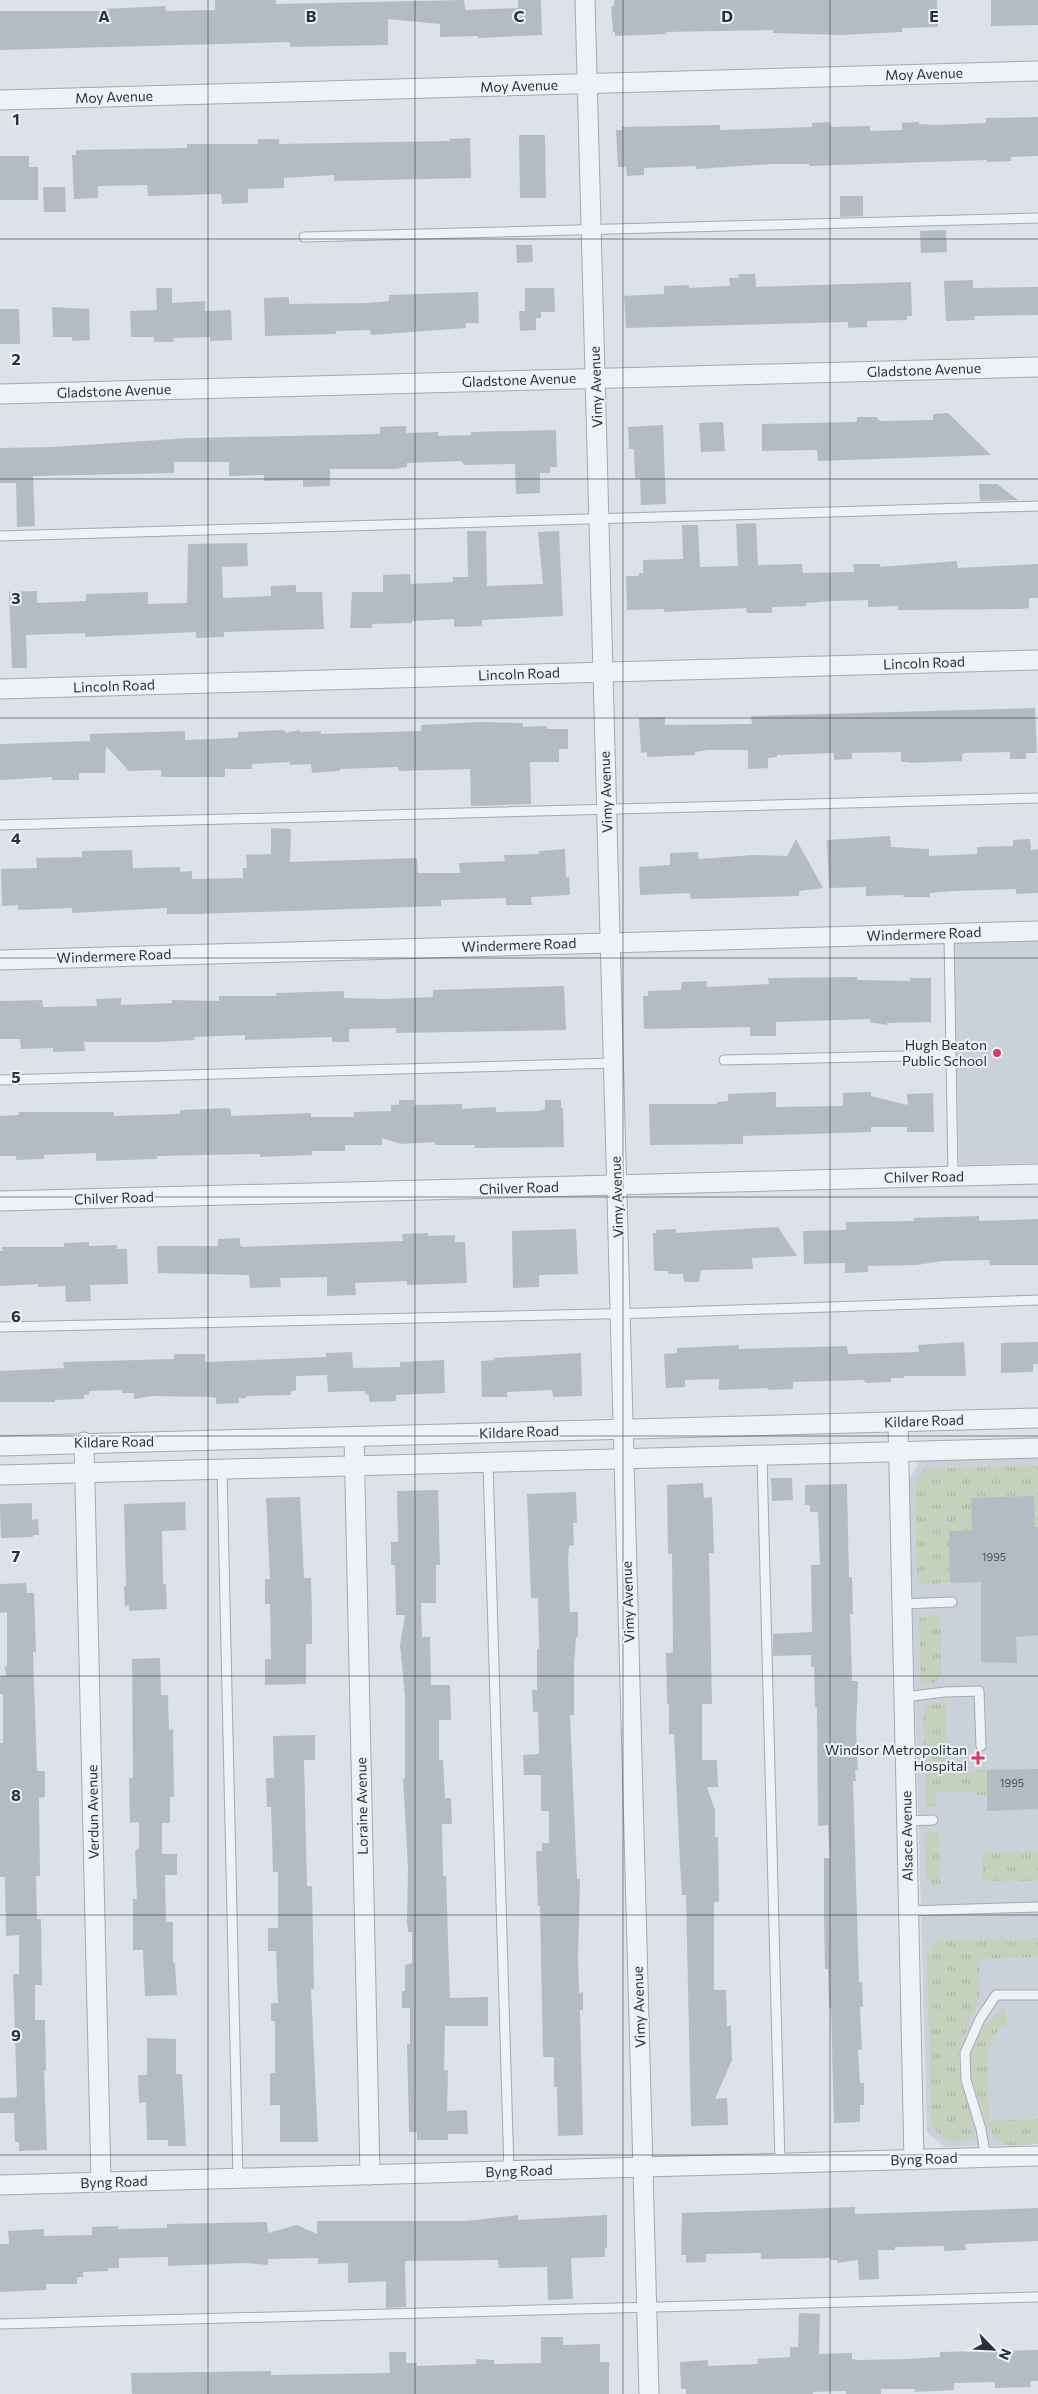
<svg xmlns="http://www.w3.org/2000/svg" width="1038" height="2394" font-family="Commissioner,sans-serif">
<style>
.built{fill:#cad1d9}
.grass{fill:url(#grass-tufts)}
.building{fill:#b4bcc3}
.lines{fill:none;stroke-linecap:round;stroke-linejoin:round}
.service-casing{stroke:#a2aab1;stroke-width:11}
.minor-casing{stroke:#a2aab1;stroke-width:21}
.service{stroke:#eff2f5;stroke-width:9}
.minor{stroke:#eff2f5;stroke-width:19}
.grid{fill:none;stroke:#26323d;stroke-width:1;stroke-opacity:0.55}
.poi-dot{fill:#cf3e6a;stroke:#ecf1f4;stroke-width:2}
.labels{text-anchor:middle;stroke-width:4;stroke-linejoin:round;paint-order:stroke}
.number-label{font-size:11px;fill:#4a545e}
.street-label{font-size:14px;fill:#26323d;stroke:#ecf1f4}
.poi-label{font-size:14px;fill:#26323d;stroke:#ecf1f4;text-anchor:end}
.grid-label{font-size:16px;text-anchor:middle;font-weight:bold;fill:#26323d;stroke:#ecf1f4;stroke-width:4;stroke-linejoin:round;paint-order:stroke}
</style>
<defs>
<pattern id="grass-tufts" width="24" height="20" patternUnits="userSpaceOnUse" patternTransform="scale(1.25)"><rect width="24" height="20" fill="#c5d1bd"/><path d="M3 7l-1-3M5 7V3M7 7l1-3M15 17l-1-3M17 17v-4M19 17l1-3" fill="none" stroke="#a9b4a3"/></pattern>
</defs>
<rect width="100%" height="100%" fill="#dce2e7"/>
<g class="built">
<path d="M1038 941V1163L959 1165 954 943Z"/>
<path d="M1038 1458V2144L945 2147 927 2132 909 1479 920 1461Z"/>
</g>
<g class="grass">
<path d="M1038 1465V1527H1035L1034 1497 971 1498 972 1531H949L950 1583 925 1584 917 1579 915 1481 924 1469Z"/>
<path d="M933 1614 941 1617V1676C936 1682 929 1687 921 1685L919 1619Z"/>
<path d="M945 1702V1772L987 1770V1795H975L974 1792H936V1806L926 1807 923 1705Z"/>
<path d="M925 1833H939L940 1883 933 1885 926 1877Z"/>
<path d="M1038 1851V1881H982L983 1852Z"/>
<path d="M1038 1938V1957L980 1959 979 2000 959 2050 958 2067 974 2125V2136C956 2149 940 2141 931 2123L927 1955 931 1946 939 1940Z"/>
<path d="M1005 2007 1007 2025 999 2028 987 2049 990 2121 1038 2119V2143L1036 2144C1027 2144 1009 2148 1001 2143 990 2137 987 2122 983 2110 980 2098 973 2086 971 2074 967 2050 986 2020 1005 2007Z"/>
</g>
<g class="building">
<path d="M215 0H276V4L464 0 465 10 518 8V0H541L542 35 478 38V36L440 37V24L388 19V45L290 47V42L0 50V11H103V9L165 6 166 11 215 10Z"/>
<path d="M614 0H937L938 27 902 28V32L841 35 773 33V30L666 32V34L615 36V32H613L611 6H614Z"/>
<path d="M991 0H1038V25L991 26Z"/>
<path d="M1038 117V156L1011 157V161L987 162V160L809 166V164H772L696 169V166L644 168V175L627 176 626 167H618L616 130H622V127L720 125V130L812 127V123L829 122 832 127 870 126V131L902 130V123L919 122V124L936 125 986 123V118Z"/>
<path d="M519 135H545L546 198H520Z"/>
<path d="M470 138 471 178 334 181V175L284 178V188L248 189V202L246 203 222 204 221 194 148 196 147 185 98 186V198L74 199 72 155H76V150L187 148V144H258V139H279V144L450 141 449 139Z"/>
<path d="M0 156H29V167H38V200H0Z"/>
<path d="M43 187H65L66 212H44Z"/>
<path d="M840 196H863V216L840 217Z"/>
<path d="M946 230 947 252 921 253 920 231Z"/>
<path d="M516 245H532L533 262 517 263Z"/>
<path d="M738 274H755L756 287 911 282 912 316H907V320L867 321V327L848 328V322L626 328 624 296 664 294V286L689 285V288L730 286 729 278H739Z"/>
<path d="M973 280V288L1038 287V315L974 316 975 320 946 321 944 281Z"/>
<path d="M156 288H172V303L205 301V311L231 310 232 340 210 341V337L173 338 174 342H154V337H131L130 311 157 310Z"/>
<path d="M525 288H554L555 312H541V318H536V330L520 331 519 311H525Z"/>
<path d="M478 292 479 323H466V328L371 335 370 330 336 331V334L265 336 264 298 289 297V304L369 303 389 301V295Z"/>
<path d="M52 307 89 309 90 340 72 341V337H53Z"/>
<path d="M0 309H19L20 344H0Z"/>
<path d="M948 413 991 455 818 461 817 450 762 451V424L855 422 857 421V417H876L880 421 933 420V414Z"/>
<path d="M723 422 725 451 701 452 699 423Z"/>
<path d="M663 425 666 504 641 505 640 478 635 479 634 449H629L628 427Z"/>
<path d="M406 426V433L438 432V436L471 435V432L556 430 557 467H550V473H540V493L516 494 515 464 464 465 461 461 407 463V467L396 469H330V486L303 487V480L264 481V475L229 476V462H174V473L33 476 35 526 17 527 16 483H0V448L53 447 190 438 380 434V427Z"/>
<path d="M979 484H997L1018 500 980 501Z"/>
<path d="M756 523 758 565 802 564 803 573 854 572 853 564H880V567L957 561 958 568 1038 564V598H1029V608L1020 609 898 610V606L868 607V600L832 601 806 603V606L772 607V613H747L746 608 664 612V609L627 610 626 576H639V573H643V560L683 559 682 525H698L700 567 738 566 736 524Z"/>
<path d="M467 531H486L487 586 543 584 538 532 559 531 563 616 482 620V626L454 627V619L412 621V623L372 624V628H350L352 592H383V575L410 574 411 584 453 582V577H468Z"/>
<path d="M247 543 248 566 222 567 223 598 271 596V586L296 585V592H322L324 629 224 632V637L196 638V632L85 637V633L26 635 27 668H12L9 592 37 591V603L86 601V594L148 592V604L187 603 188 544Z"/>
<path d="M1035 708 1037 753H1026V759H1010V752L965 753 962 754V761L910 763 909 762H901V752L852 753V759L834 760V753L777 755V757L768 758V768L748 769V750H708L695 752V755L647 757V752L641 753 639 718 665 717V725L752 724 751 716Z"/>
<path d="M481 722 523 723V727L547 726V729H568V749H559V762H530L531 804 471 806 470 769 399 771 398 767 340 769V771L312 773 311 764 290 765V762L252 764V769H225V777H161V770L129 771 106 746 105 773H79V780H52V777L0 780V744L90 741V734L185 731V740L235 738 238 737V732L285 730V733L300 730V732L321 731V734L421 731V725Z"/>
<path d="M271 828 291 829 290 862 417 858 418 873H460L459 863 505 861 504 855 539 854V851L565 849 566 877H569L570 895 531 897 532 905H506V898L441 900V906L197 914H167V908L72 913V908L18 910V905L2 906 1 869 37 868 36 858 82 857V851L132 850 133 868 180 867V872L192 871V879L243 878V868H247L246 855 271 854Z"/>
<path d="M890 836 891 847 929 849V856L977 854V847L1013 846V840L1030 839 1031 850 1038 849V893L1016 894V889L954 891 930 893V897H903V895L866 896V887L829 888 827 840Z"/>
<path d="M796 839 823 888 799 891V896L691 899 690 893 640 895 639 867 670 865V853L698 852 699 859 753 855 787 856Z"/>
<path d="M857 977V980L910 981V978H931V1022L887 1023V1025L870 1022V1019L776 1022V1036H750V1027L644 1029 643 996H648V991L681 990 682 982 707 981V987L769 984 768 978Z"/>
<path d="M564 986 566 1030 396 1033V1028L349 1029V1042H332V1037L245 1040V1035L194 1037 195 1040 157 1042H84L85 1051 53 1052V1048L21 1049 20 1039H0V1001L42 1000 43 1007 97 1006 96 999 121 998V1005L172 1003V1000L219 1001V996H277L276 993 344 991V998L384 999 433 997V990Z"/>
<path d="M776 1092V1107L843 1106V1093L871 1092V1096L908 1105 907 1094 933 1093 934 1132H907V1127H871V1132L743 1136V1144L650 1145 649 1104H717V1102L728 1101V1094Z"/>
<path d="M399 1100H414V1105L462 1104V1109L496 1107V1112L539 1111 545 1109V1100H561V1108H563L564 1147 475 1148V1145H435V1142L401 1144 382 1138V1145H345V1151H312V1155L260 1157V1154L157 1156V1159L96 1161V1153L44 1155V1159L16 1160V1156H0V1116L19 1115V1112H114V1116L180 1114V1110L228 1108 231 1110V1116L311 1113V1117H354V1112L391 1111V1105H399Z"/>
<path d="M979 1216V1221L1038 1219V1265H990L989 1260 943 1261 917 1265 868 1266V1272L845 1273V1263L804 1264 803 1231 846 1230V1222L914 1221V1218Z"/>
<path d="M778 1227 797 1256 752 1258 753 1269 701 1270 699 1282H684L683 1274H668V1271H654L653 1233H656V1230L676 1229V1233Z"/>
<path d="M576 1229 578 1274 539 1275V1287L513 1288 512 1231Z"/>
<path d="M428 1233V1236L455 1235V1242H465L467 1283 407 1285V1281L355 1283 356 1295 327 1296V1277L280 1278 281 1287 250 1288 249 1275 158 1273 157 1246H218V1239L240 1238V1245L242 1247 403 1241 402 1234Z"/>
<path d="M89 1242V1246L117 1245V1249H127L128 1284 90 1285 91 1301 66 1302 65 1286 38 1287V1284L0 1286V1251H3L2 1247H64V1243Z"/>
<path d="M964 1342 966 1376H904V1378H891V1382L866 1383 863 1380 793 1382V1389L768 1390V1388L719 1390V1379L685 1380V1387L666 1388 664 1354 677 1353V1348L739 1345V1349L847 1346 848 1354 919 1352 918 1345Z"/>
<path d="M1038 1342V1364H1033V1372L1001 1373V1343Z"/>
<path d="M352 1352 353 1368 400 1367V1362L444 1360 445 1393 396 1395V1401L369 1402V1395L365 1394V1391L328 1392 327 1375 296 1376V1390L291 1391V1395L246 1396V1398H239V1403L216 1404V1398L211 1397 152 1396 134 1399V1393H122V1390L89 1391V1395H84V1399L55 1400V1402H0V1371L64 1368 63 1362 174 1359V1354H205V1362L326 1357V1353Z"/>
<path d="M581 1353 582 1396 553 1397 552 1390 507 1392V1397H482L481 1361 494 1360V1358Z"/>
<path d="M771 1478H792L793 1500 772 1501Z"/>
<path d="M703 1483 704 1498 712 1497 714 1553H709L712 1704H702V1760H717L718 1787H707L715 1810V1837H718L719 1902H714V1990H726L727 2026H731L732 2060 715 2099 727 2098 728 2125 691 2126 686 1895H682L680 1864 674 1734H669V1704H667L666 1653H673L672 1554H668L667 1485Z"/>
<path d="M847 1484 849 1577H852L853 1614H850L852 1679V1681H858L856 1730 858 1770H855L856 1781H853L859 1982H862L863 2007H860L862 2050H858L860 2083H864V2105H860V2122L834 2123 831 2008H829L828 1969H825L824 1910V1858H830L828 1825 818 1826 817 1707H815L814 1667H811V1655L773 1656V1634L812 1632 811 1565H820L818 1512H810V1505H805V1485Z"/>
<path d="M438 1490 440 1565H436V1603H421L422 1637H430L431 1685H450L451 1720H439V1760H443L445 1798H451L452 1824H442L443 1876H446L450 1998 488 1997V2026H445L444 2070H448L447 2111 467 2110 468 2134H448V2140H417V2132H409L407 2044H410V2008H402V1991H405V1965L412 1963V1932H408L407 1922 408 1867 403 1778H405V1697L400 1645 405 1615H396L395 1565H391V1542H398V1539L397 1491Z"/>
<path d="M576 1492 577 1523H573L574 1545 569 1546 568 1559 570 1612H578V1637H576L574 1663V1715H570L577 1879H580L578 1957 579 1993 583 1992V2010H580L583 2135 558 2136 557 2087H554V2057H543L540 1906H538L536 1851H542V1843H549V1811H541V1775H524L523 1755 539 1754 538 1712H533L532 1690H537V1649H539L538 1598H531L527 1494Z"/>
<path d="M1034 1496 1035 1527H1038V1635L1016 1637 1017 1663 981 1662V1582L950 1583 949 1531H972L971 1498Z"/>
<path d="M300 1497 304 1578H311L312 1618V1644H306V1684L265 1685V1659H271L270 1604H265V1579H270L266 1498Z"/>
<path d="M185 1502 186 1530 162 1531 163 1584H166L167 1609 129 1611V1605L125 1606 124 1586H126L124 1504Z"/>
<path d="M32 1503V1520L38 1519 39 1535H33V1537L1 1538 0 1504Z"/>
<path d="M26 1583 27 1593H34L36 1652H33L37 1771H45V1797L39 1798 40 1876H36L37 1919H41L42 1985H35V2020H45L46 2071H44L47 2150 19 2151V2142H15L14 2113H0V2098L17 2097 13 1974H19V1935L6 1936 5 1877H0V1743H3V1694H0V1676H6L5 1666H7V1612L0 1613V1584Z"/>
<path d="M160 1658 161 1695H168L169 1730 173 1729 174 1797H170V1823H162V1854H177V1875H165L166 1922H173V1963H175L177 1995 145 1996 143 1950H133V1899H137L135 1851 139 1848V1822L130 1823 129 1778H133L132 1659Z"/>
<path d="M315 1735V1760H304L307 1886H312L314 1989H311L318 2142H280V2105H270V2073H275V2021H271V2003H278L276 1951H268V1928H278V1872H273L271 1807H267L266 1778H274L273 1736Z"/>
<path d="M1038 1769V1809L987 1811V1770Z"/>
<path d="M147 2038 176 2039V2074H182L186 2146H168V2140H147L146 2102 139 2103 138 2075H147Z"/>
<path d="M855 2207V2214L1038 2208V2241L965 2244 966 2250 944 2251V2246L895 2247V2250H878L879 2279 859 2280 858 2260 837 2263V2260H830V2258L761 2259V2253L706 2254V2262L686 2263V2255H681L682 2213Z"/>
<path d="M518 2215V2220L607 2215V2248H605V2257L571 2258 573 2299 548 2300 547 2267 499 2268 498 2260 405 2261 406 2307 386 2308V2281L348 2283V2263L318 2264V2258L268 2259V2265L244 2263 168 2266V2257L119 2258V2268H108V2271L83 2272V2277H77V2284H46V2290L0 2292V2244H9L8 2231 44 2229V2236L92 2235V2227L118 2226V2229L167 2228V2224L267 2222 268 2233 297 2225 317 2234V2221H466Z"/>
<path d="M799 2313 820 2314 819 2354 852 2353V2359L859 2360 909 2359 940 2357V2352L1038 2350V2381H1030L1031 2387 995 2388V2382L954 2383V2390L915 2392V2389H881V2394H846V2391L813 2392V2394H686V2389H681L680 2362 708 2360V2366L758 2364 757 2359 790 2357V2347H798Z"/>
<path d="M541 2337H563V2345L600 2344V2362H609V2394H132L131 2373 271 2371V2375L390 2373 389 2352H406V2363H417V2366L476 2364V2359L494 2360V2364L541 2363Z"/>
</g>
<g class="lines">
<defs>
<g id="service">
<path d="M304 237 1038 218"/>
<path d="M0 536 1038 506"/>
<path d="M0 825 1038 798"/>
<path d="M949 934 953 1176"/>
<path d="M724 1060 951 1055"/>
<path d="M0 1080 614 1063"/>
<path d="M0 1327 647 1313 1038 1300"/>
<path d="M762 1456 780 2163"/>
<path d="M488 1463 509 2171"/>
<path d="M222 1470 238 2178"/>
<path d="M902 1604 952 1602"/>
<path d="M904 1697 945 1692 979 1691 981 1746"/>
<path d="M907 1821 933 1820"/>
<path d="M909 1911 1038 1907"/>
<path d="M986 2158 981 2129 966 2080 965 2053 980 2019 996 1995H1038"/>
<path d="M0 2324 1038 2297"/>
</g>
<g id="minor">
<path d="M585 0 649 2394"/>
<path d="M0 100 1038 71"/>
<path d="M0 394 1038 367"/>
<path d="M0 689 1038 660"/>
<path d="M0 960 1038 931"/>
<path d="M0 1201 1038 1174"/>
<path d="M898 1422 914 2160"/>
<path d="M354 1436 370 2175"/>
<path d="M84 1442 101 2182"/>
<path d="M0 1446 1038 1418"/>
<path d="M0 1475 1038 1448"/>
<path d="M0 2185 1038 2156"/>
</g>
</defs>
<use href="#service" class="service-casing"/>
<use href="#minor" class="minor-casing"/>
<use href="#service" class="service"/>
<use href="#minor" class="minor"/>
</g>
<path class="grid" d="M208 0V2394M415 0V2394M623 0V2394M830 0V2394M0 239H1038M0 479H1038M0 718H1038M0 958H1038M0 1197H1038M0 1436H1038M0 1676H1038M0 1915H1038M0 2155H1038"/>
<g class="poi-dot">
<circle cx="997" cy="1053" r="5"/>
<path d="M975.5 1750.5h5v5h5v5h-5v5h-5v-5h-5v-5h5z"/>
</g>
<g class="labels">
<g class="number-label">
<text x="994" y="1561">1995</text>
<text x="1012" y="1787">1995</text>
</g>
<g class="street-label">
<text transform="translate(924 74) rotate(-2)" y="5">Moy Avenue</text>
<text transform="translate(519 86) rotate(-2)" y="5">Moy Avenue</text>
<text transform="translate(114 97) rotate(-2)" y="5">Moy Avenue</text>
<text transform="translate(924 370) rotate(-2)" y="5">Gladstone Avenue</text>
<text transform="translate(519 380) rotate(-2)" y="5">Gladstone Avenue</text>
<text transform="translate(596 387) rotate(-92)" y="5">Vimy Avenue</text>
<text transform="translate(114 391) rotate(-2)" y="5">Gladstone Avenue</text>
<text transform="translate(924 663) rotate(-2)" y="5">Lincoln Road</text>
<text transform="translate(519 674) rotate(-2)" y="5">Lincoln Road</text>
<text transform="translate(114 686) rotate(-2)" y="5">Lincoln Road</text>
<text transform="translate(606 792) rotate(-92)" y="5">Vimy Avenue</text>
<text transform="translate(924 934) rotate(-2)" y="5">Windermere Road</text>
<text transform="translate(519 945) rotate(-2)" y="5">Windermere Road</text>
<text transform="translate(114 956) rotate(-2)" y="5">Windermere Road</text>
<text transform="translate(924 1177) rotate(-1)" y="5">Chilver Road</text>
<text transform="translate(519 1188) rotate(-2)" y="5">Chilver Road</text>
<text transform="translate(617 1197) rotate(-92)" y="5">Vimy Avenue</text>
<text transform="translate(114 1198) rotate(-2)" y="5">Chilver Road</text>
<text transform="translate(924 1421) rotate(-2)" y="5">Kildare Road</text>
<text transform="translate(519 1432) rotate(-2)" y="5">Kildare Road</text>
<text transform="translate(114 1442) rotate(-1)" y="5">Kildare Road</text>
<text transform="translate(628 1602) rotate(-92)" y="5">Vimy Avenue</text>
<text transform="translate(362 1806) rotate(-91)" y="5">Loraine Avenue</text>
<text transform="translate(93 1812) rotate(-91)" y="5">Verdun Avenue</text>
<text transform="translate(907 1836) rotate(-91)" y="5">Alsace Avenue</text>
<text transform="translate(639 2007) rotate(-92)" y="5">Vimy Avenue</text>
<text transform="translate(924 2159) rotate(-2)" y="5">Byng Road</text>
<text transform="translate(519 2171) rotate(-2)" y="5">Byng Road</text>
<text transform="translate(114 2182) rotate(-2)" y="5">Byng Road</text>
</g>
<g class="poi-label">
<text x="987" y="1050">Hugh Beaton<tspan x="987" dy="16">Public School</tspan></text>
<text x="967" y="1755">Windsor Metropolitan<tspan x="967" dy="16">Hospital</tspan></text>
</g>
</g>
<g class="grid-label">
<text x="104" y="22">A</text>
<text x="311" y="22">B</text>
<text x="519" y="22">C</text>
<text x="727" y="22">D</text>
<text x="934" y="22">E</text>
<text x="16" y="125">1</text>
<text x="16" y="365">2</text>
<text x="16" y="604">3</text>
<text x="16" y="844">4</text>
<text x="16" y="1083">5</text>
<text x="16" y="1322">6</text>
<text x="16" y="1562">7</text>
<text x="16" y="1801">8</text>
<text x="16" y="2041">9</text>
</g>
<g transform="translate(993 2349) rotate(114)" stroke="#ecf1f4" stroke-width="4" paint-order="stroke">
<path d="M0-4L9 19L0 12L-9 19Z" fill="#26323d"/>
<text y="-8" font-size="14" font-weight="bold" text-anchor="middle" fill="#26323d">N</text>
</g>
</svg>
